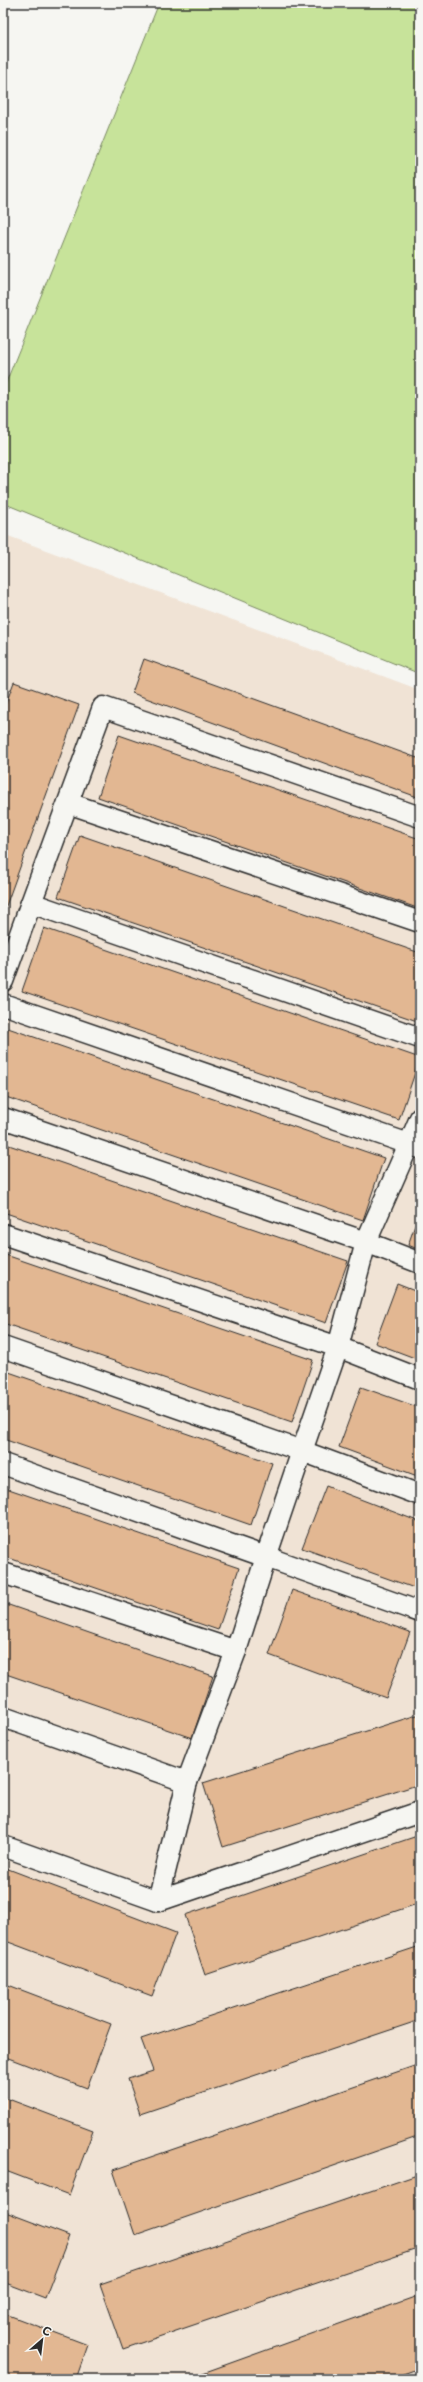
<svg xmlns="http://www.w3.org/2000/svg" width="423" height="2382" font-family="'Playpen Sans',sans-serif">
<style>
.built{fill:#f0e3d5}
.green{fill:#c7e39a;stroke:#798762}
.building{fill:#e2b792;stroke:#2b2b2b}
.lines{fill:none;stroke-linecap:round;stroke-linejoin:round}
.service-casing{stroke:#2b2b2b;stroke-width:23}
.service{stroke:#f6f6f2;stroke-width:20}
</style>
<rect width="100%" height="100%" fill="#f6f6f2"/>
<filter id="ink" filterUnits="userSpaceOnUse"><feTurbulence type="fractalNoise" baseFrequency=".025" numOctaves="2"/><feDisplacementMap in="SourceGraphic" scale="8" xChannelSelector="R" yChannelSelector="G"/><feConvolveMatrix kernelMatrix="1 2 1 2 8 2 1 2 1" color-interpolation-filters="sRGB"/></filter>
<g filter="url(#ink)">
<path class="built" d="M3 534 420 690V2379H3Z"/>
<path class="green" d="M159 3H420V674L3 503V390Z"/>
<g class="building">
<path d="M144 659 420 759V798L132 693Z"/>
<path d="M14 682 79 705 3 914V711Z"/>
<path d="M119 735 420 839V909L98 797Z"/>
<path d="M80 835 420 953V1022L58 897Z"/>
<path d="M44 928 420 1058 399 1120 22 991Z"/>
<path d="M8 1028 384 1158 363 1220 3 1096V1042Z"/>
<path d="M3 1143 348 1261 326 1323 3 1212Z"/>
<path d="M420 1211V1250L408 1245Z"/>
<path d="M3 1254 313 1360 292 1422 3 1323Z"/>
<path d="M397 1284 420 1293V1360L375 1343Z"/>
<path d="M3 1370 272 1463 251 1525 3 1439Z"/>
<path d="M361 1387 420 1408V1477L339 1447Z"/>
<path d="M326 1486 420 1522V1590L302 1548Z"/>
<path d="M3 1487 239 1568 218 1630 3 1556Z"/>
<path d="M292 1590 410 1632 386 1698 269 1655Z"/>
<path d="M3 1603 213 1676 192 1738 3 1673Z"/>
<path d="M420 1714V1784L223 1847 203 1783Z"/>
<path d="M420 1835V1903L205 1975 185 1915Z"/>
<path d="M3 1867 176 1933 152 1996 3 1940Z"/>
<path d="M420 1946V2020L140 2114 128 2079 153 2071 141 2039Z"/>
<path d="M3 1983 111 2024 87 2088 3 2056Z"/>
<path d="M420 2064V2136L135 2235 113 2170Z"/>
<path d="M3 2097 93 2131 69 2195 3 2170Z"/>
<path d="M420 2174V2248L123 2349 100 2284Z"/>
<path d="M3 2211 69 2236 45 2298 3 2282Z"/>
<path d="M420 2295V2368L389 2379H186Z"/>
<path d="M3 2313 88 2345 76 2379H3Z"/>
</g>
<g class="lines">
<defs>
<g id="service">
<path d="M68 803 420 922"/>
<path d="M31 903 103 707 420 817"/>
<path d="M3 981 31 903 420 1038"/>
<path d="M3 1004 409 1144 366 1242 3 1118"/>
<path d="M420 1118 409 1144 420 1148"/>
<path d="M3 1234 338 1347 302 1451 3 1347"/>
<path d="M420 1263 366 1242 338 1347 420 1379"/>
<path d="M3 1464 266 1557 236 1651 3 1573"/>
<path d="M420 1495 302 1451 266 1557 420 1612"/>
<path d="M3 1717 187 1782 158 1901 3 1846"/>
<path d="M187 1782 236 1651"/>
<path d="M158 1901 420 1812"/>
</g>
</defs>
<use href="#service" class="service-casing"/>
<use href="#service" class="service"/>
</g>
</g>
<rect width="423" height="2382" fill="none" stroke="#f6f6f2" stroke-width="16"/>
<rect x="8" y="8" width="407" height="2366" fill="none" stroke="#2b2b2b" stroke-width="1.5" filter="url(#ink)"/>
<g transform="translate(42 2340) rotate(28)" stroke="#f6f6f2" stroke-width="3" paint-order="stroke">
<path d="M0-3L7 15L0 10L-7 15Z" fill="#2b2b2b"/>
<text y="-6" font-size="11" font-weight="bold" text-anchor="middle" fill="#2b2b2b">С</text>
</g>
</svg>
